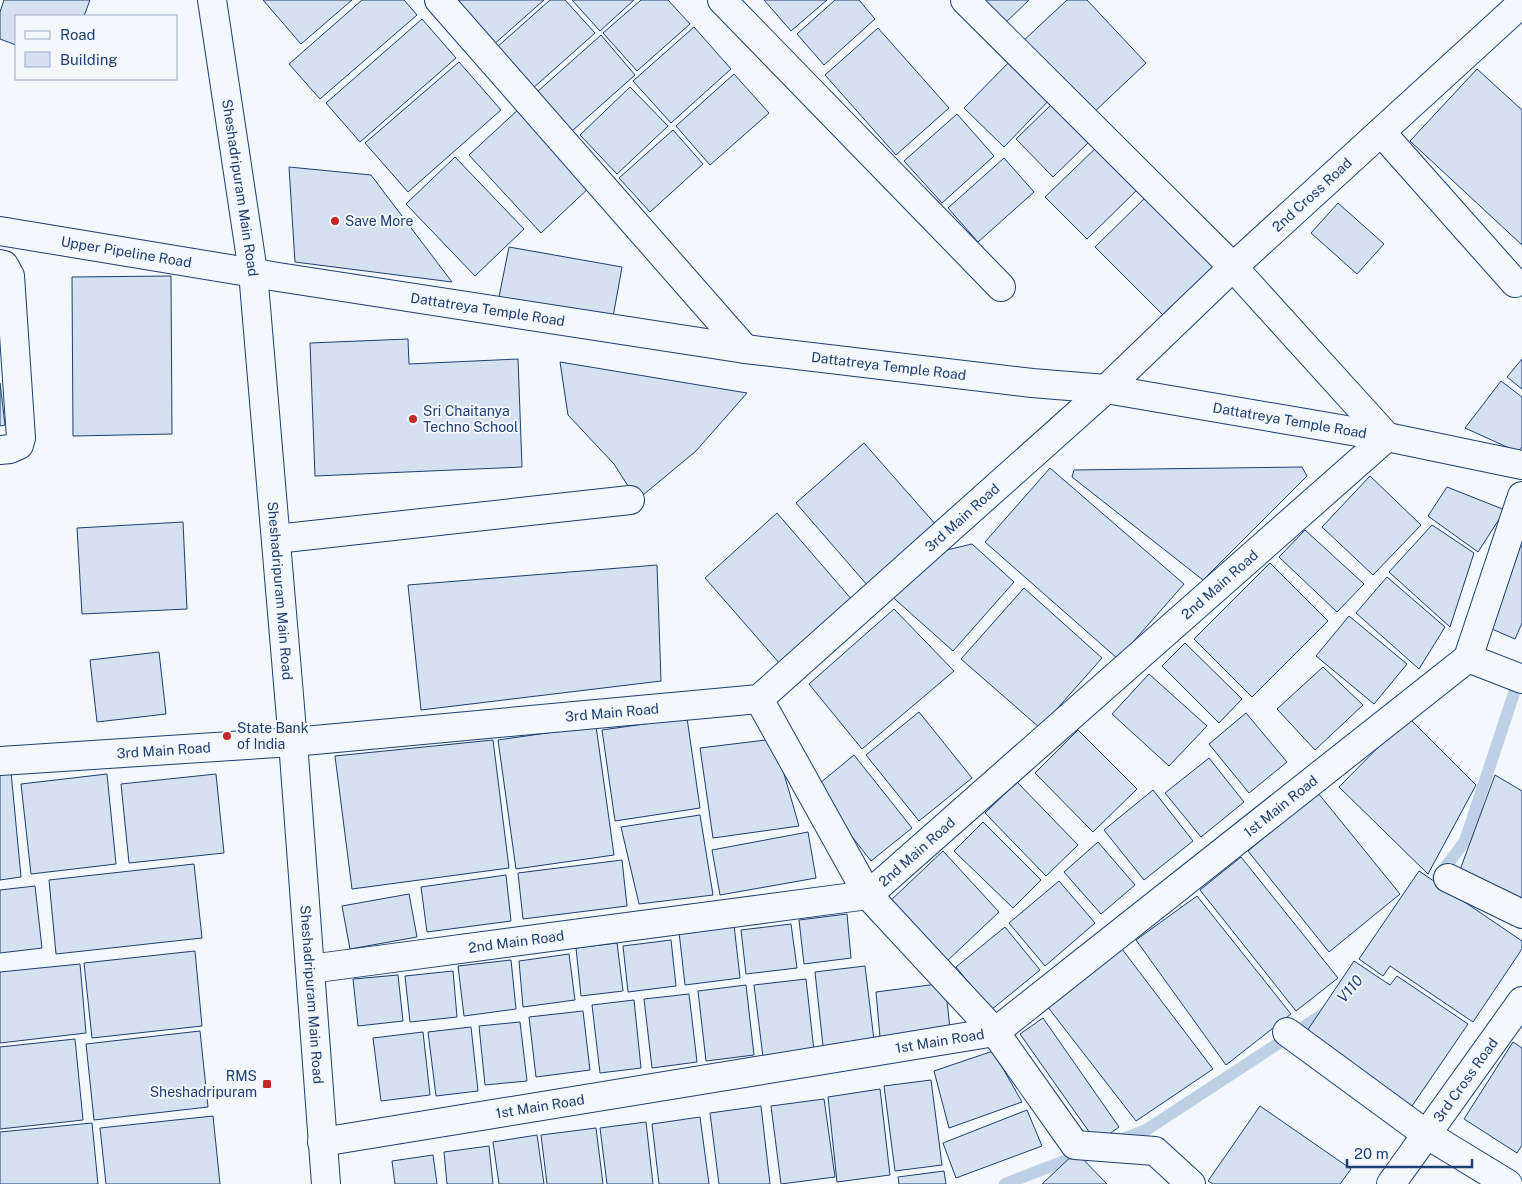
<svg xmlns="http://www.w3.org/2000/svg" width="1522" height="1184" font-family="'Public Sans',sans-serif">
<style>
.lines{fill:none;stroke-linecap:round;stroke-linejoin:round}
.stream{stroke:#bed0e5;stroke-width:12}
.building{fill:#d5e0f0;stroke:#1d3f73}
.minor-casing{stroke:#1d3f73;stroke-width:30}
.minor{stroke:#f4f7fb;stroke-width:28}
.poi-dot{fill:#c62828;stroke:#f4f7fb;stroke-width:2}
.labels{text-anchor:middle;stroke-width:4;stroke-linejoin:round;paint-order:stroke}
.street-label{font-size:14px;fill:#1d3f73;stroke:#f4f7fb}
.poi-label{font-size:14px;fill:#1d3f73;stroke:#f4f7fb;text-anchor:start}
.water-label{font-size:15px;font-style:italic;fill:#1d3f73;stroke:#f4f7fb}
</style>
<rect width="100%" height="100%" fill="#f4f7fb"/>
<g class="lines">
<g class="stream">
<path d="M1438 877 1465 841 1520 675"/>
<path d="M1117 1141 1146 1130 1328 1011"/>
<path d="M1005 1184 1082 1154"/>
</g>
</g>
<g class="building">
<path d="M4 0H90L84 16H16V45L0 39V12Z"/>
<path d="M263 0H352L301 44Z"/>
<path d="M362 0H404L417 15 320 99 289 64Z"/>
<path d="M454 0H544L492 46Z"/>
<path d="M550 0H565L595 33 532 89 496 48Z"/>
<path d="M572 0H634L600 31Z"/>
<path d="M641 0H668L690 24 637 71 603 33Z"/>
<path d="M764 0H827L791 31Z"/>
<path d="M835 0H859L875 19 824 65 797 34Z"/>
<path d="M980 0H1029L1003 25Z"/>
<path d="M1067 0H1087L1146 63 1091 115 1022 42Z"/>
<path d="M422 19 456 58 360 142 326 103Z"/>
<path d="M694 27 731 69 671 123 633 81Z"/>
<path d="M878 28 949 108 896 155 825 75Z"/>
<path d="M601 35 635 75 572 131 537 92Z"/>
<path d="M1015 56 1055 94 1004 147 964 108Z"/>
<path d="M459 62 501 110 408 192 365 143Z"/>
<path d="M1477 69 1522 110V245L1410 141Z"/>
<path d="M734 74 769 113 710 165 676 126Z"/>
<path d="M630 87 668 126 617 174 580 135Z"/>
<path d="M1052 104 1089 142 1053 177 1016 139Z"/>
<path d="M520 108 592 185 541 233 469 155Z"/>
<path d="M957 114 994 156 942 203 904 161Z"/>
<path d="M673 130 703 164 650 212 619 178Z"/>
<path d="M1101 143 1142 185 1087 239 1045 197Z"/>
<path d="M455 157 524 229 475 276 406 204Z"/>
<path d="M1004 158 1034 192 978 242 948 208Z"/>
<path d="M289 167 371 175 452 282 295 262Z"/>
<path d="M1149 194 1217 264 1164 316 1095 247Z"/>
<path d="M1338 203 1384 244 1357 274 1311 233Z"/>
<path d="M509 247 622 267 613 317 499 297Z"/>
<path d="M171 276 172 434 73 436 72 277Z"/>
<path d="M408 339 409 364 518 359 522 467 315 476 310 343Z"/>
<path d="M1522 359V389L1507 377Z"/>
<path d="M560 362 747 393 696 451 637 500 614 464 568 415Z"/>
<path d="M1501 381 1522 397V447L1518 452 1465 428Z"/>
<path d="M0 383 5 425 0 426Z"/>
<path d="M864 443 937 526 868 586 796 503Z"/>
<path d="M1302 467 1307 476 1203 580 1072 477 1074 470Z"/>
<path d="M1050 468 1184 584 1118 659 985 542Z"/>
<path d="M1370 476 1421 525 1373 575 1322 527Z"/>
<path d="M1447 487 1505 510 1478 552 1428 516Z"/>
<path d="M777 513 853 601 781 665 705 578Z"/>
<path d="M183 522 187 609 82 614 77 528Z"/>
<path d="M1432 525 1474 553 1450 627 1389 572Z"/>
<path d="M1305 530 1364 584 1337 612 1279 557Z"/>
<path d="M1522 541V623L1515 639 1485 626Z"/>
<path d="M972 544 1014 582 953 651 888 593 930 554Z"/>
<path d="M1270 563 1328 621 1252 697 1194 639Z"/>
<path d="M657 565 661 681 421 710 408 585Z"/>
<path d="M1387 577 1445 627 1419 669 1356 613Z"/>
<path d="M1024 588 1102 658 1040 728 961 659Z"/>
<path d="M894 609 954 671 862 749 809 684Z"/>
<path d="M1349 616 1407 664 1374 704 1316 656Z"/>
<path d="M1185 643 1242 699 1219 723 1162 666Z"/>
<path d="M159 652 166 714 97 722 90 660Z"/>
<path d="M1323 667 1363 705 1315 750 1277 709Z"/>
<path d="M1149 674 1207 726 1169 766 1112 714Z"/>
<path d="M919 712 972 778 919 821 866 755Z"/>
<path d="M1246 713 1287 762 1249 793 1209 744Z"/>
<path d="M1408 717 1476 785 1428 874 1339 787Z"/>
<path d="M687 718 700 808 615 821 602 730Z"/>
<path d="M596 726 614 855 516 869 498 740Z"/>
<path d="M1078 730 1137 789 1093 832 1035 773Z"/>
<path d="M774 739 799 826 713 838 700 748Z"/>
<path d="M493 740 509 868 352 889 335 756Z"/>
<path d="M854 755 912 828 871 861 814 788Z"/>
<path d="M1209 758 1244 802 1201 837 1165 793Z"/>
<path d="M11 772 21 877 0 880V773Z"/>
<path d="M107 774 116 864 31 874 21 784Z"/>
<path d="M216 774 224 853 129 863 121 784Z"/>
<path d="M1495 775 1522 791V903L1460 870Z"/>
<path d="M1017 782 1078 845 1046 876 985 813Z"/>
<path d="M1153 790 1193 841 1144 880 1104 830Z"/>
<path d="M1318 793 1400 894 1329 952 1248 851Z"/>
<path d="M700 815 713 895 639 904 621 827Z"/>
<path d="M983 822 1041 880 1013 908 954 851Z"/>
<path d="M808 832 816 878 720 895 712 850Z"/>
<path d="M1098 842 1135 885 1101 914 1064 872Z"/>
<path d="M943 851 999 912 946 962 889 902Z"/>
<path d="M1241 857 1338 978 1296 1011 1200 890Z"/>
<path d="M622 860 627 906 523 919 518 873Z"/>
<path d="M194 864 202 938 56 954 49 880Z"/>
<path d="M1419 871 1522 941V949L1473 1022 1390 966 1383 976 1359 959Z"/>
<path d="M506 875 511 921 427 932 421 887Z"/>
<path d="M1059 881 1095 923 1045 966 1009 923Z"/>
<path d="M35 886 42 948 0 953V890Z"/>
<path d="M409 894 417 937 350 949 342 906Z"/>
<path d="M1197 896 1291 1014 1226 1065 1136 940Z"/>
<path d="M847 914 851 958 804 964 799 920Z"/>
<path d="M791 924 797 968 746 974 741 930Z"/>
<path d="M734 925 740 978 685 985 679 932Z"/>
<path d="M1005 927 1040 970 991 1010 956 967Z"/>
<path d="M671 940 676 986 628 992 623 946Z"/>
<path d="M617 943 623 991 581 996 576 948Z"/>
<path d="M1122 949 1213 1069 1136 1121 1047 1006Z"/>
<path d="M195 951 202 1026 92 1038 84 963Z"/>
<path d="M569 954 575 1000 523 1007 519 961Z"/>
<path d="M511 960 516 1009 464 1016 458 966Z"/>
<path d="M1354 961 1390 985 1397 976 1468 1024 1412 1106 1305 1034Z"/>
<path d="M80 964 86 1033 0 1043V972Z"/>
<path d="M865 966 874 1040 823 1046 815 972Z"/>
<path d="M453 971 457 1017 410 1022 405 976Z"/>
<path d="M398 975 403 1021 358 1026 353 979Z"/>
<path d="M806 979 814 1051 763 1057 754 985Z"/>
<path d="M945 983 950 1029 880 1037 876 992Z"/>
<path d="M746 985 754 1055 706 1061 698 991Z"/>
<path d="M689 994 697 1062 652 1068 644 999Z"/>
<path d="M634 1000 641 1068 600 1073 592 1005Z"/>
<path d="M583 1011 590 1070 536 1077 529 1017Z"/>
<path d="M1043 1018 1119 1127 1097 1143 1020 1034Z"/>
<path d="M520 1022 527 1081 485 1085 479 1026Z"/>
<path d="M471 1027 478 1091 436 1096 428 1032Z"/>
<path d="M200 1031 208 1107 94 1120 86 1044Z"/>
<path d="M423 1032 430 1095 381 1101 373 1038Z"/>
<path d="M75 1039 83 1120 0 1129V1047Z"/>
<path d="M1513 1042 1522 1048V1145L1517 1153 1464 1119Z"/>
<path d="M993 1051 1022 1102 949 1128 934 1071Z"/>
<path d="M931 1080 942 1165 895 1171 884 1086Z"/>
<path d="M880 1089 890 1175 837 1182 828 1097Z"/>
<path d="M824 1099 835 1177 781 1184 771 1106Z"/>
<path d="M761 1106 770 1184H719L710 1113Z"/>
<path d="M1260 1106 1351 1169 1340 1184H1213L1208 1181Z"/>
<path d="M1027 1110 1042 1146 956 1178 943 1143Z"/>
<path d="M213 1116 220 1184H106L100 1128Z"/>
<path d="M700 1117 709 1184H659L652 1124Z"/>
<path d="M646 1122 653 1184H607L600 1128Z"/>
<path d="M92 1123 98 1184H0V1132Z"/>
<path d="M596 1128 603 1184H547L541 1135Z"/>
<path d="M537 1135 544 1184H499L493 1142Z"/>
<path d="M489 1146 493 1184H447L444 1152Z"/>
<path d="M1076 1152 1107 1184H1042Z"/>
<path d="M433 1155 437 1184H395L392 1161Z"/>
<path d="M944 1171 946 1184H899L898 1177Z"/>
</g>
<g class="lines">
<defs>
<g id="minor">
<path id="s1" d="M212 0 253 272 293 742 326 1184"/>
<path d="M439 0 745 349"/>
<path d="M722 0 1001 287"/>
<path d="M1381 132 1515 283"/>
<path id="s2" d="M0 231 278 277 745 349 1032 383 1106 389 1387 437 1522 465"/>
<path d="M0 264 4 265 10 276 21 438 19 445 10 449 0 450"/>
<path d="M276 539 630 500"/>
<path d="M1468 658 1522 496"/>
<path d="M759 699 868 895 995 1032 1075 1145 1155 1151 1191 1184"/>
<path id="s3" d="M0 761 293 742 759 699 1106 389 1233 267 1522 3"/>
<path d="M1448 878 1522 914"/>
<path id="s4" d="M310 969 868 895 1387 437 1233 267 965 0"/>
<path d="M1287 1032 1426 1134 1508 1184"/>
<path id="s5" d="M322 1142 995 1032 1468 658 1522 679"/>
<path id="s6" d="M1391 1184 1522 1001"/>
</g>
</defs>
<use href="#minor" class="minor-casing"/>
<use href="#minor" class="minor"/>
</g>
<g class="poi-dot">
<circle cx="335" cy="221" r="5"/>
<circle cx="413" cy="419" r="5"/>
<circle cx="227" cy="736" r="5"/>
<rect x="262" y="1079" width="10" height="10" rx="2.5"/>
</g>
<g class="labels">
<g class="street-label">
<text dy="5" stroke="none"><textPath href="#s1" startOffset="190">Sheshadripuram Main Road</textPath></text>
<text dy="5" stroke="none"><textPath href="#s3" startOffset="1510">2nd Cross Road</textPath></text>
<text dy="5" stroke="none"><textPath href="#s2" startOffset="128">Upper Pipeline Road</textPath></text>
<text dy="5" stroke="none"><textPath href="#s2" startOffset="494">Dattatreya Temple Road</textPath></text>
<text dy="5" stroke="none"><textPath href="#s2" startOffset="899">Dattatreya Temple Road</textPath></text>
<text dy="5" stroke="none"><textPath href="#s2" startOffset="1304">Dattatreya Temple Road</textPath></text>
<text dy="5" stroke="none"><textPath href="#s3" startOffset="1034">3rd Main Road</textPath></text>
<text dy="5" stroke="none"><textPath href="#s4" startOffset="1032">2nd Main Road</textPath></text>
<text dy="5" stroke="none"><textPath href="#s1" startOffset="595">Sheshadripuram Main Road</textPath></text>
<text dy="5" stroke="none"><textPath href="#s3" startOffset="614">3rd Main Road</textPath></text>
<text dy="5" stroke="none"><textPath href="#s3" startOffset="164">3rd Main Road</textPath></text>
<text dy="5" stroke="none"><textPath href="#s5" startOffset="1046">1st Main Road</textPath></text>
<text dy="5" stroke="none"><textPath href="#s4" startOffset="628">2nd Main Road</textPath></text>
<text dy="5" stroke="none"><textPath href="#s4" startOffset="208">2nd Main Road</textPath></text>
<text dy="5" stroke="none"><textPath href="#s1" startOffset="1000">Sheshadripuram Main Road</textPath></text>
<text dy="5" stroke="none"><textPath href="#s5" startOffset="626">1st Main Road</textPath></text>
<text dy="5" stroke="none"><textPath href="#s6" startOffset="128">3rd Cross Road</textPath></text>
<text dy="5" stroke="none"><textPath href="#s5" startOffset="221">1st Main Road</textPath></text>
</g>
<g class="poi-label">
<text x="345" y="226">Save More</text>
<text x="423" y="416">Sri Chaitanya<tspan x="423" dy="16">Techno School</tspan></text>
<text x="237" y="733">State Bank<tspan x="237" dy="16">of India</tspan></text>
<text x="257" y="1081" text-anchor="end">RMS<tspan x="257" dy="16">Sheshadripuram</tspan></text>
</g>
<g class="water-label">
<text transform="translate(1350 989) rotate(-50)" y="5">V110</text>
</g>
</g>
<rect x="15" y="15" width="162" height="65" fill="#f4f7fb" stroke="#9eadc5"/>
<rect x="25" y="31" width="25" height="8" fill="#f4f7fb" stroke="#9eadc5"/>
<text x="60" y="40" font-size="15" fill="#1d3f73">Road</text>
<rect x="25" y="52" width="25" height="15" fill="#d5e0f0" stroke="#9eadc5"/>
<text x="60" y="65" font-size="15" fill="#1d3f73">Building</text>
<path d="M1347 1159v8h125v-8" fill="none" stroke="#1d3f73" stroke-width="2.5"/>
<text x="1354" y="1159" font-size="15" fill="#1d3f73" stroke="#f4f7fb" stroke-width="4" paint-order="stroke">20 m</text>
</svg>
